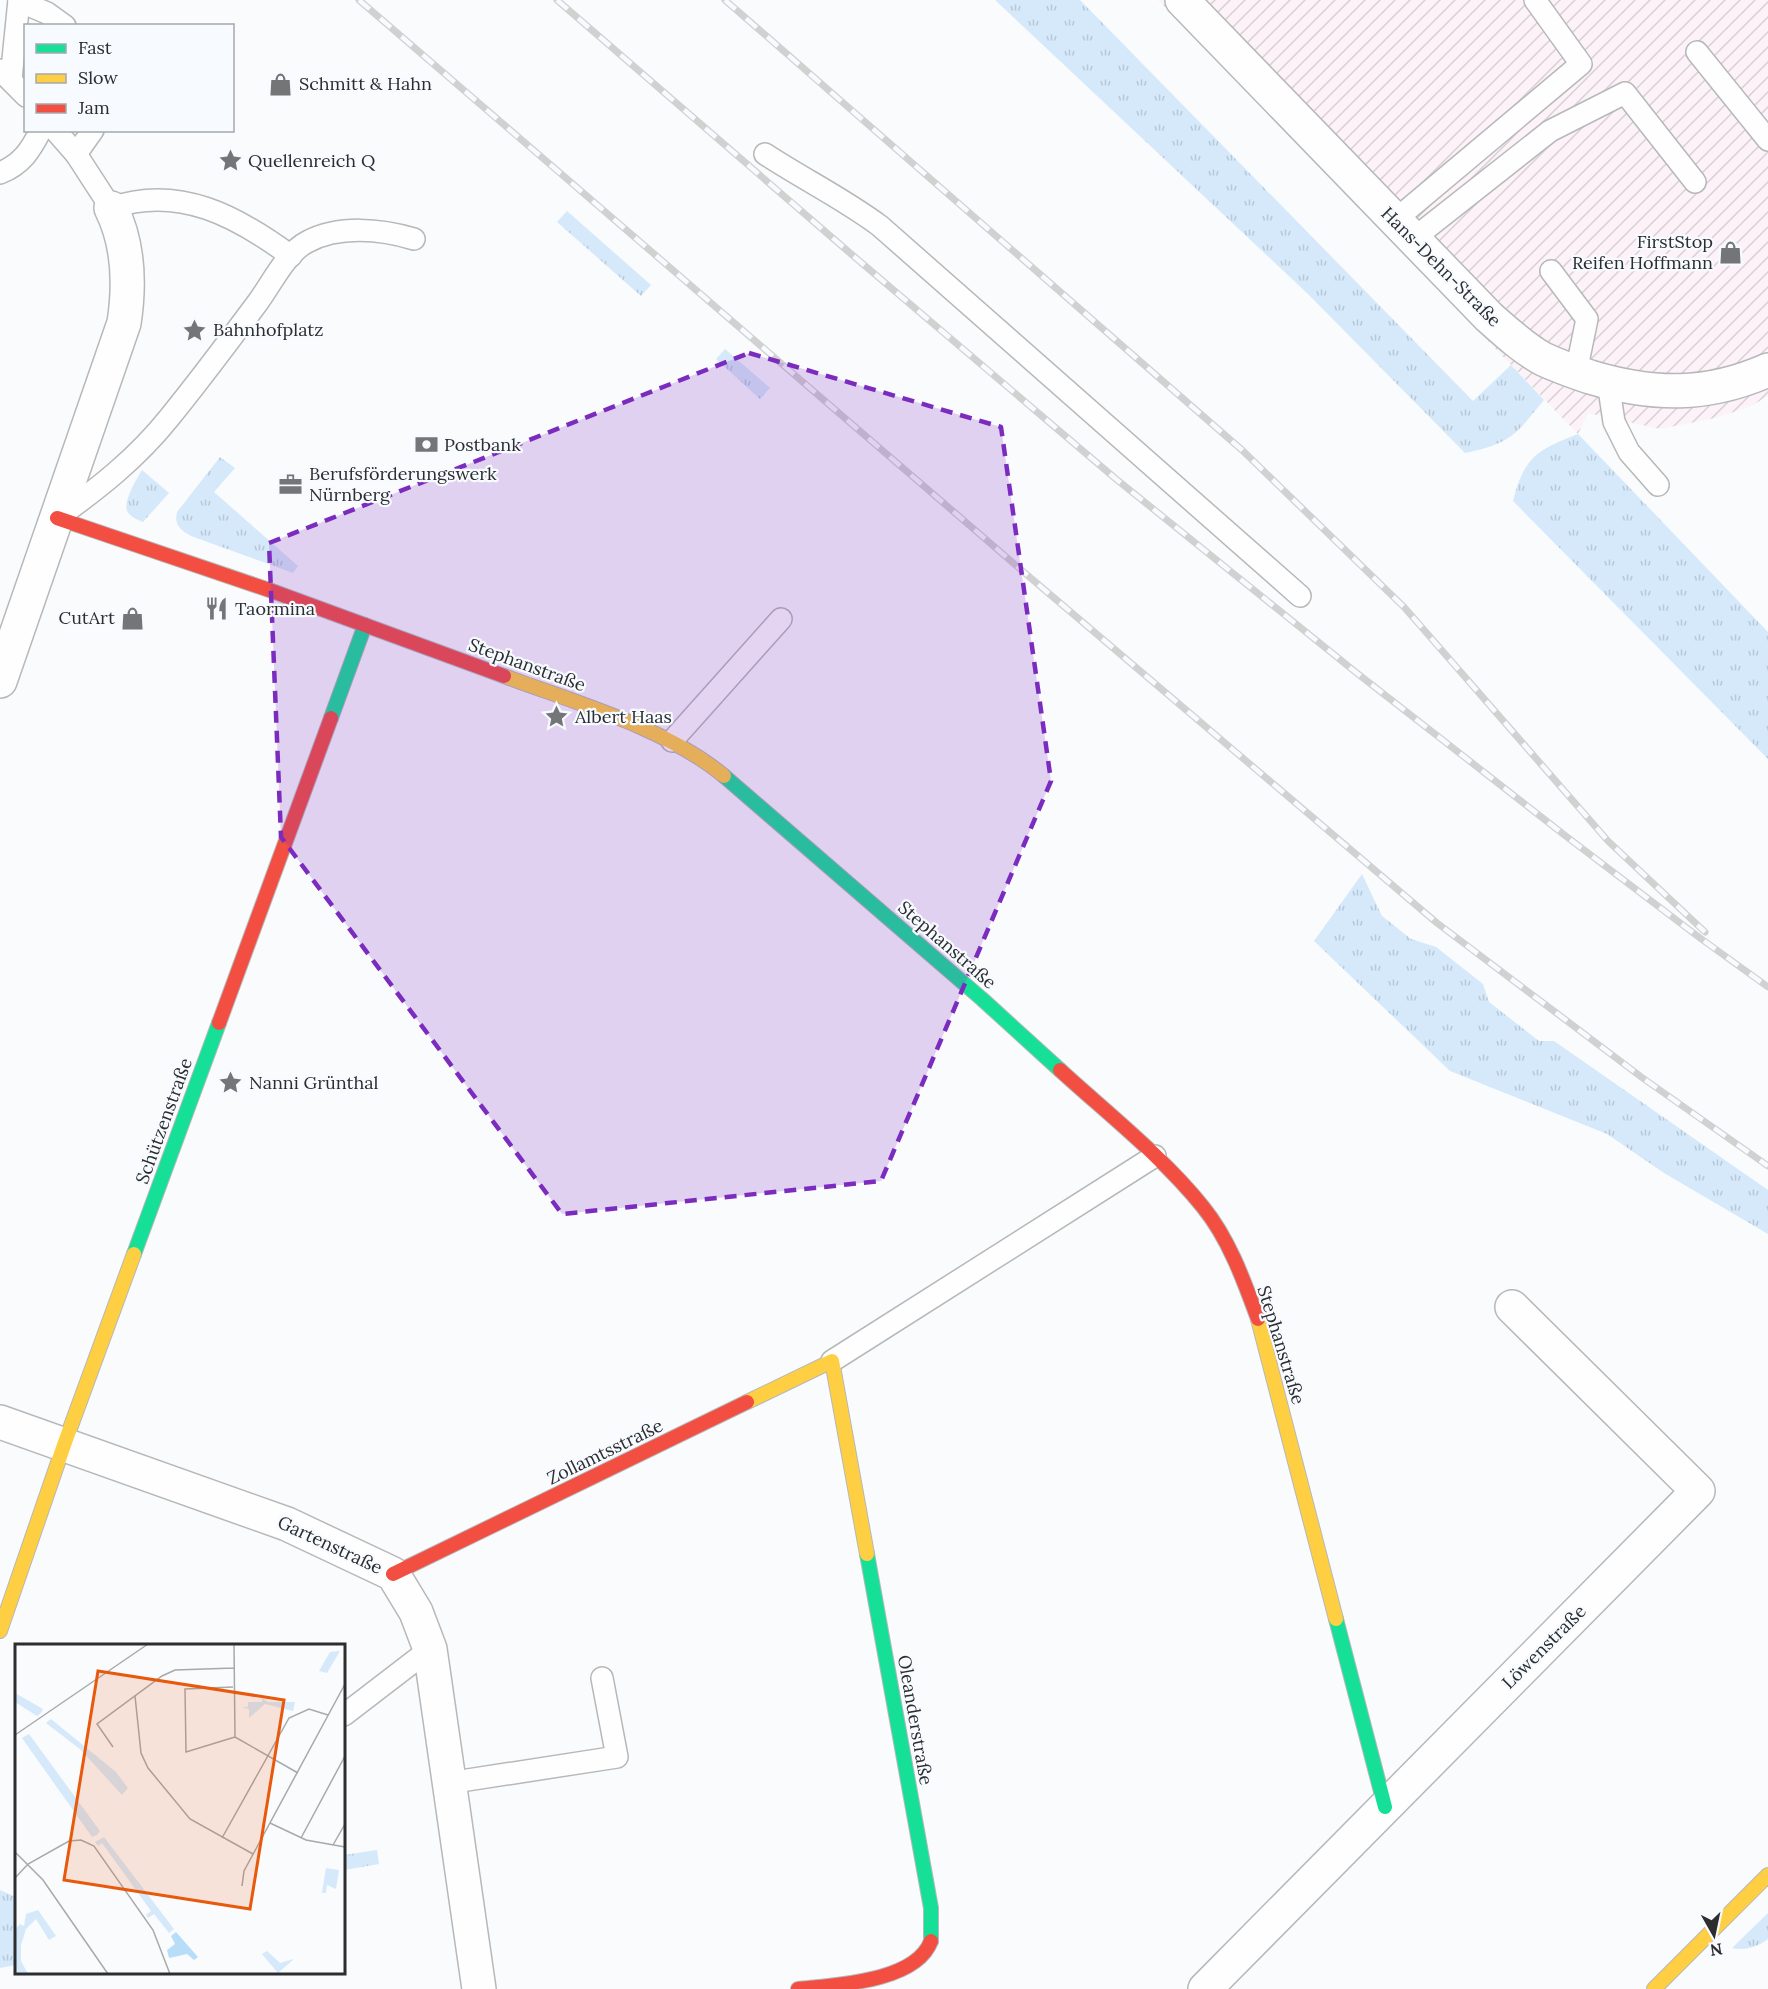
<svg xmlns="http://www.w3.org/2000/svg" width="1768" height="1989" font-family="Lora,serif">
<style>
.industrial{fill:url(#industrial-furrows)}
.grass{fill:url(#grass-tufts)}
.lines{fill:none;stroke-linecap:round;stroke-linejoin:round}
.lane-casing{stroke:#b6b8b9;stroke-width:24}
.street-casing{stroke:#b6b8b9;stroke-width:36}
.fast-casing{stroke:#b6b8b9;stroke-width:16}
.slow-casing{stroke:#b6b8b9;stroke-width:16}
.jam-casing{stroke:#b6b8b9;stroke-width:16}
.lane{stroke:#fefeff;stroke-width:21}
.street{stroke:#fefeff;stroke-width:33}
.fast{stroke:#16e098;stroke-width:14}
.slow{stroke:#ffcf43;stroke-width:14}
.jam{stroke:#f24e42;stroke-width:14}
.rail-casing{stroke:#d1d1d2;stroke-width:7}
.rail{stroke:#f7fbff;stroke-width:4.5;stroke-dasharray:14;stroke-linecap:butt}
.marked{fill:#7b2cbf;fill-opacity:0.2;stroke:#7b2cbf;stroke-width:4.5;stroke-dasharray:12 8;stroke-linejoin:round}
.labels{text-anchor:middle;stroke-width:4.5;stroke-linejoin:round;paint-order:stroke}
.poi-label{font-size:18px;fill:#2b2d2e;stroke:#f7fbff;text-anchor:start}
.street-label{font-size:18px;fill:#2b2d2e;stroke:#f7fbff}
.inset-road{fill:none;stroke:#a7a9aa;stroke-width:1.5}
.view{fill:#e8590c;fill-opacity:0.15;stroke:#e8590c;stroke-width:3}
.inset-edge{fill:none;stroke:#2b2d2e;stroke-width:3}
</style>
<defs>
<pattern id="industrial-furrows" width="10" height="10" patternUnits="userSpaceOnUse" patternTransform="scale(1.5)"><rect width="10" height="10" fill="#fcf2f8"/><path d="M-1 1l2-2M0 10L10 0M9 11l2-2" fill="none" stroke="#d8d0d5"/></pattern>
<pattern id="grass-tufts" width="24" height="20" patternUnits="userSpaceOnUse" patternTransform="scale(1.5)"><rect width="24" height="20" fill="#d5e9fa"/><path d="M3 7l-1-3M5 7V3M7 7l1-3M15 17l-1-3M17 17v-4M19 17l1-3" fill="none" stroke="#b7c8d7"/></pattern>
</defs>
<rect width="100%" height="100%" fill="#f9fbfd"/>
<path class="industrial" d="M1158 0H1768V396L1749 407 1715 418 1660 429 1588 413 1578 434Z"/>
<g class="grass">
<path d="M995 0H1080L1473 401 1511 365 1544 400C1515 435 1512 443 1465 453L1308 294Z"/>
<path d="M567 211 651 285 641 296 557 222Z"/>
<path d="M725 349 770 388 760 399 716 359Z"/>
<path d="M1578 434 1768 632V759L1513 501C1524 457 1537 450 1578 434Z"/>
<path d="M220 457 235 468 214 492 298 566 293 573 191 536C180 530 174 525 177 512Z"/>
<path d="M142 470 169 493 143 522C138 520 129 516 127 511 123 501 137 478 142 470Z"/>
<path d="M1362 874 1382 916 1411 939 1436 947 1483 984 1489 1002 1539 1041H1554L1768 1190V1234L1664 1173 1607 1134 1450 1071 1314 941Z"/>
<path d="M377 1850 379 1864 344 1870V1855Z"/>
<path d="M0 1890 16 1897V1965L0 1968Z"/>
<path d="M1768 1913V1939C1757 1947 1745 1951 1732 1948Z"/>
</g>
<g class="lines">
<defs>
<g id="lane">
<path d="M19 1 47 13 65 26"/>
<path d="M1697 52 1768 140"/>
<path d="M0 70 26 96"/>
<path d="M11 79 19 0"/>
<path d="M55 130 76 154 111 208C179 184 238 217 291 256"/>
<path d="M76 154 93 130"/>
<path d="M765 154C803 179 844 199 880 226L1300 596"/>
<path d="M0 173C22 164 30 151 41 130"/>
<path d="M1394 221 1581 64 1535 0"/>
<path d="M1413 239 1550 131 1625 93 1695 182"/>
<path d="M1551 271 1587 319 1576 372"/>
<path d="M1608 382 1614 422 1629 452 1658 485"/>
<path d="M57 518C99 488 137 458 169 418 200 380 229 341 258 302 272 283 286 253 307 242 339 225 381 229 414 239"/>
<path d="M672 741 781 619"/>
<path d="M832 1361 1155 1156"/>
<path d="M344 1715 430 1649"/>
<path d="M448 1783 617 1757 602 1678"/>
</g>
<g id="street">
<path d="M1182 0 1489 317C1506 332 1523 348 1543 359 1558 366 1575 372 1590 377 1653 396 1707 397 1768 370"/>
<path d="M0 681 124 323C130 284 129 244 111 208"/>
<path d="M0 1422 287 1524 393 1574 416 1612 430 1649 479 1989"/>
<path d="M1205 1989 1698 1491 1512 1307"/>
</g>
<g id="fast">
<path d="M331 718 365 625"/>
<path d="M724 776 982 999 1060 1070"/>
<path d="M134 1254 219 1023"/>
<path d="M867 1554 931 1908V1941"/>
<path d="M1336 1619 1385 1807"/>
</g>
<g id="slow">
<path d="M504 676C573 702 667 728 724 776"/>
<path d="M1258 1319 1336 1619"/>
<path d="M747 1402 832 1361 867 1554"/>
<path d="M0 1631 64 1445 134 1254"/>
<path d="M1654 1989 1768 1875"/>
</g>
<g id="jam">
<path d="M57 518 272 591 504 676"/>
<path d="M219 1023 331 718"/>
<path d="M1060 1070C1107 1113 1163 1157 1203 1207 1229 1239 1244 1281 1258 1319"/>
<path d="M393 1574 747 1402"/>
<path d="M798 1989C835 1985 916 1982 931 1941"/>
</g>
</defs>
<use href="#lane" class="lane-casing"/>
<use href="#street" class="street-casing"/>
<use href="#fast" class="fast-casing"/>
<use href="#slow" class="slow-casing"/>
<use href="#jam" class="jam-casing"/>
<use href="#lane" class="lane"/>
<use href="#street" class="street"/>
<use href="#fast" class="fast"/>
<use href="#slow" class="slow"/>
<use href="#jam" class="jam"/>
<defs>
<g id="rail">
<path d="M359 0 1033 580 1437 923 1644 1079 1768 1166"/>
<path d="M557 0 850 253 1116 479 1358 674 1567 837 1700 938 1768 987"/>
<path d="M725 0 1242 450 1404 607 1608 841 1705 932"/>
</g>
</defs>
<use href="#rail" class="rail-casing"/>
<use href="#rail" class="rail"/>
</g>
<path class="marked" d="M749 353 1001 427 1051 781 881 1181 562 1214 281 837 269 543Z"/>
<defs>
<symbol id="shop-bare" viewBox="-9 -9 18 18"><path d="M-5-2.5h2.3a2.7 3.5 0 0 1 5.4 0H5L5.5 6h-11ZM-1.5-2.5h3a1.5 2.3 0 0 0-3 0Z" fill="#737576" stroke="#f7fbff" stroke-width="2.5" paint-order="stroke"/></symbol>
<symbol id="sight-bare" viewBox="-9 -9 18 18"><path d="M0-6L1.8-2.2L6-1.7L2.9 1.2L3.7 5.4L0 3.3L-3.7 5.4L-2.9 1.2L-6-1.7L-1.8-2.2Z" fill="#737576" stroke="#f7fbff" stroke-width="2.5" paint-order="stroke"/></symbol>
<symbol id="bank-bare" viewBox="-9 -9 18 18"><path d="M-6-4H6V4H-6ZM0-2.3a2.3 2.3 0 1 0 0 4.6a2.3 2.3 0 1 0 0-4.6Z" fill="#737576" stroke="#f7fbff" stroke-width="2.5" paint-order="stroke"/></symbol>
<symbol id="office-bare" viewBox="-9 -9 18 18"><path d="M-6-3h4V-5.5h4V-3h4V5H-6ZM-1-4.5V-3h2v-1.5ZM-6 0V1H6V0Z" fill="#737576" stroke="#f7fbff" stroke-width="2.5" paint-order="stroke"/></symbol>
<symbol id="restaurant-bare" viewBox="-9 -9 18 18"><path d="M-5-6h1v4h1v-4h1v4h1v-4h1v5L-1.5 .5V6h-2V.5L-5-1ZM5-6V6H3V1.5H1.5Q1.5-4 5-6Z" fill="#737576" stroke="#f7fbff" stroke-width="2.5" paint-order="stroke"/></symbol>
</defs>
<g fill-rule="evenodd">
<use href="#shop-bare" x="264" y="68" width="33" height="33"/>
<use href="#sight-bare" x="214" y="144" width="33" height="33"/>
<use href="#shop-bare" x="1714" y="236" width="33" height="33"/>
<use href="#sight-bare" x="178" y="314" width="33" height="33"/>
<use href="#bank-bare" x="410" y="428" width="33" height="33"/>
<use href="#office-bare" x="274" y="468" width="33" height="33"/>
<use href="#restaurant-bare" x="200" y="592" width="33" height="33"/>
<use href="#shop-bare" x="116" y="602" width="33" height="33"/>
<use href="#sight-bare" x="540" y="700" width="33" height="33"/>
<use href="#sight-bare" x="214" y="1066" width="33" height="33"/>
</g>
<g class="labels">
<g class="poi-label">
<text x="299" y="90">Schmitt &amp; Hahn</text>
<text x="248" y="167">Quellenreich Q</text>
<text x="1713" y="248" text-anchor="end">FirstStop<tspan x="1713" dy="21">Reifen Hoffmann</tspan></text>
<text x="213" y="336">Bahnhofplatz</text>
<text x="444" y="451">Postbank</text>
<text x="309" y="480">Berufsförderungswerk<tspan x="309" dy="21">Nürnberg</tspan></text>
<text x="235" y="615">Taormina</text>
<text x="115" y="624" text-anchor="end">CutArt</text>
<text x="575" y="723">Albert Haas</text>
<text x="249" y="1089">Nanni Grünthal</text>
</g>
<g class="street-label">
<text transform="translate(1441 267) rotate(45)" y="6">Hans-Dehn-Straße</text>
<text transform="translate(527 665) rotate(20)" y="6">Stephanstraße</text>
<text transform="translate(947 945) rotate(41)" y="6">Stephanstraße</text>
<text transform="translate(164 1121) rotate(-70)" y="6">Schützenstraße</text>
<text transform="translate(1281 1345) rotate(73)" y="6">Stephanstraße</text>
<text transform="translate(605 1452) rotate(-26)" y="6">Zollamtsstraße</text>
<text transform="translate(330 1545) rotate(25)" y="6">Gartenstraße</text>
<text transform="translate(1544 1647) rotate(-45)" y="6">Löwenstraße</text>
<text transform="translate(915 1720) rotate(80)" y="6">Oleanderstraße</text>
</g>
</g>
<g transform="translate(15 1644)">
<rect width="330" height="330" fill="#f9fbfd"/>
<path d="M325 7 312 29 304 27 315 8ZM0 49 28 65 26 69 22 72 0 58ZM247 54 253 58H280L278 67 250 60 234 74V65L227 63H233V58H247ZM36 75 101 128 113 144 107 151 66 106 31 79ZM14 90 85 187 82 191 77 193 7 94ZM89 193 159 285 154 289 139 270 133 274 131 271 136 267 87 199 83 202 80 198ZM311 224 324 226 321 245 312 241 311 249H307ZM23 266 41 292 34 296 21 275 11 285 6 301V317L13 330H0V285L5 280 9 282 11 270ZM252 307 265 319 279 315 263 329 247 310Z" fill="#d5e9fa"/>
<path d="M161 288 183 313 179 316 172 310 154 314 152 306 160 300 156 292Z" fill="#b8ddf9"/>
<path class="inset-road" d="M219 0 220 93 283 129M218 43 170 45 171 108 220 93M120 52 126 109 133 124 175 175 238 210M0 91 133 0M98 103 82 80 147 32 160 26 219 24M255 179 291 196 330 203M207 194 274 74 294 65 313 71M286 194 330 112M318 201 330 180M0 208 28 236 93 330M0 234 13 220 54 197 66 196 79 202 138 286 155 330M227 242 229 227 330 40"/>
<path class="view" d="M83 27 269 56 235 265 49 236Z"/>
<rect width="330" height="330" class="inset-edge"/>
</g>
<rect x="24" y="24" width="210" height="108" fill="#f7fbff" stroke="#a5a9ab" stroke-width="1.5"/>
<rect x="36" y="44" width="30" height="9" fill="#16e098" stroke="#a5a9ab" stroke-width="1.5"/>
<text x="78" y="54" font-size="18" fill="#2b2d2e">Fast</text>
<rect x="36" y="74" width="30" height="9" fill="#ffcf43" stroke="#a5a9ab" stroke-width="1.5"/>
<text x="78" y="84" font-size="18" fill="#2b2d2e">Slow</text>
<rect x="36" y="104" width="30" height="9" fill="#f24e42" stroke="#a5a9ab" stroke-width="1.5"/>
<text x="78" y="114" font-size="18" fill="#2b2d2e">Jam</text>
<g transform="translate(1714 1935) rotate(171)" stroke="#f7fbff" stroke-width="4.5" paint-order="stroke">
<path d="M0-4.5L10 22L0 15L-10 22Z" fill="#2b2d2e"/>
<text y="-9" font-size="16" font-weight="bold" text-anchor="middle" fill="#2b2d2e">N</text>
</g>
</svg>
